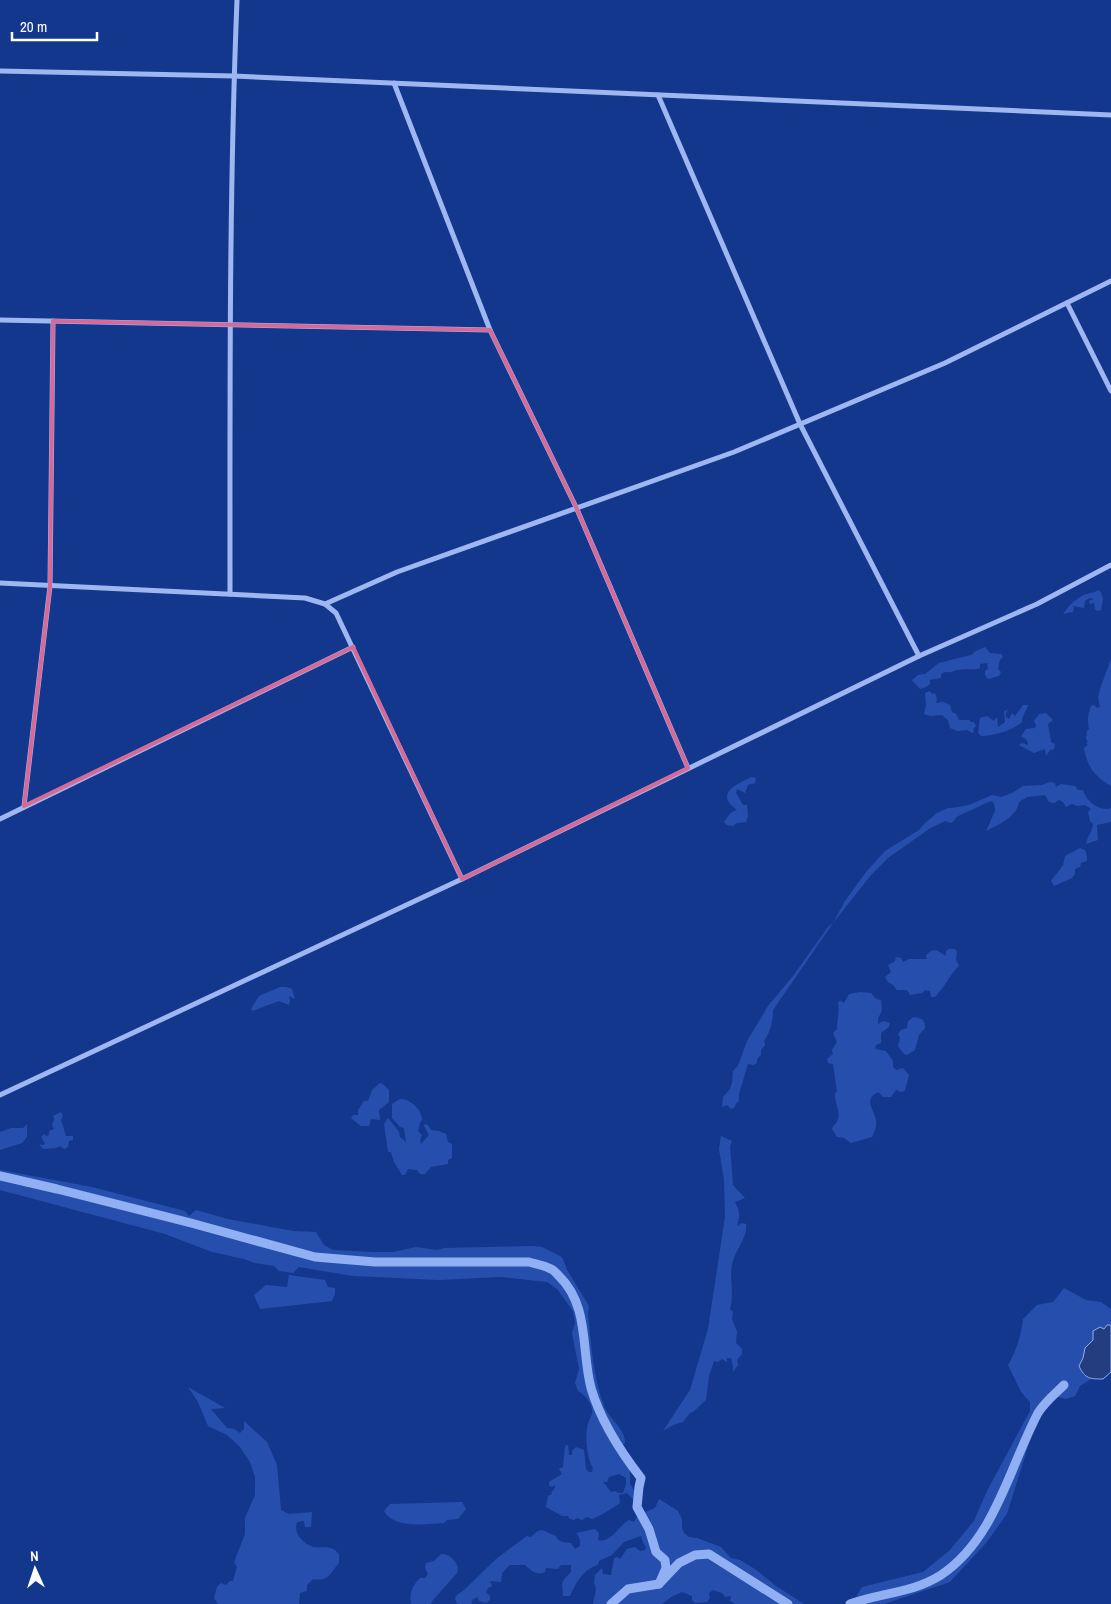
<svg xmlns="http://www.w3.org/2000/svg" width="1111" height="1604" font-family="'Archivo Narrow',sans-serif">
<style>
.green{fill:#264fad;fill-rule:evenodd}
.water{fill:#233d7f;stroke:#91b0f3}
.lines{fill:none;stroke-linecap:round;stroke-linejoin:round}
.stream{stroke:#91b0f3;stroke-width:9}
.minor{stroke:#9fb7f0;stroke-width:5}
.marked{fill:none;stroke:#d76994;stroke-width:4;stroke-linejoin:round}
</style>
<rect width="100%" height="100%" fill="#14378e"/>
<g class="green">
<path d="M1098 590 1101 592 1103 599 1101 610 1097 611 1095 609 1094 603 1090 604 1089 601 1094 599 1089 598 1085 601 1084 608 1073 606 1074 608 1073 612 1063 614C1068 607 1074 600 1082 596 1087 593 1093 594 1098 590Z"/>
<path d="M985 647 990 653 1001 654 1003 657 1000 660 998 669 1001 672 999 676 988 679 985 675V671L988 669 987 663 980 664V668C973 671 966 668 958 670 952 671 951 673 945 672L941 674V678L930 680V684L926 687 920 689 912 680 918 675 925 674 939 663 971 655 976 651Z"/>
<path d="M1111 659V786C1095 777 1087 766 1084 748L1088 745 1086 743 1088 742 1086 739 1087 731 1089 729C1087 721 1088 713 1091 706L1094 705 1097 708 1100 707 1098 698 1100 689Z"/>
<path d="M930 691 932 694 935 693 937 699 936 703 943 702 950 705 952 712 956 714 959 720H969L971 722H974L976 726 973 729 974 731 973 733 967 730 957 731 950 728 948 720 942 715 930 716 924 714 926 705 925 693Z"/>
<path d="M1023 705H1028C1026 712 1022 715 1022 722 1012 731 994 736 981 736L978 733 980 718 987 716 994 721 997 717 998 727 1005 722 1004 711 1008 710 1006 713V717L1009 719 1012 713 1015 716Z"/>
<path d="M1046 713 1053 720 1048 724 1051 742 1055 744 1054 749 1050 750 1046 756 1045 749 1034 753 1019 745 1022 743 1028 745 1027 740 1021 736 1026 729 1035 728 1036 725 1034 721 1039 714Z"/>
<path d="M751 777 756 778 755 783 748 785 745 793 737 789 736 793 743 805H747L748 816 746 822 737 823 733 826 727 825 724 822C729 816 729 812 737 810 714 793 736 785 751 777Z"/>
<path d="M1050 782 1055 783 1056 787 1061 784 1075 786 1078 790H1083C1086 801 1099 812 1111 808V822L1097 825 1098 840 1086 844C1087 836 1092 834 1093 824L1090 821 1088 812 1091 809 1085 805 1077 806 1072 804 1066 807 1063 802 1059 800 1054 803 1049 802 1045 795 1027 797 1019 802C1017 817 998 825 986 831L995 811 994 803 991 801 956 817 954 821 951 823 945 821 929 829 888 858 871 875 833 923 773 1010C773 1021 770 1033 764 1041L765 1045 761 1050V1055L757 1059V1063L753 1065 748 1064 739 1094V1101L737 1102 734 1108 731 1109 727 1105 722 1107 723 1097C733 1087 732 1084 733 1071L738 1066 747 1041 768 1006 793 976 828 927 833 923 845 901 866 872 885 851 919 830 925 823 937 813 948 808H952L969 805 992 795 1001 797 1012 793 1023 786 1042 785Z"/>
<path d="M1080 848 1085 850 1087 856V861L1081 863 1080 867 1075 869V874L1072 878 1054 886 1051 881 1063 865 1065 856Z"/>
<path d="M949 949H954L957 951 956 960 959 965C957 969 954 970 952 974 946 982 942 990 935 997H931L930 991 925 990 922 993 910 995 907 990H897L893 985 888 982 885 977 891 972 888 965 895 961 896 957 901 958 903 962 909 959H927L926 955 931 951 936 950 946 956V951Z"/>
<path d="M280 987H286L292 989 295 999 289 996 290 1001 289 1005 279 1001 253 1011 251 1009 259 996Z"/>
<path d="M860 992 871 993 876 999 881 1000 882 1010 878 1019V1024L883 1021 890 1023 889 1027 881 1033V1043L876 1045 875 1049 886 1051 893 1061V1067L896 1070 903 1068 909 1075 905 1090 902 1092 896 1090 891 1097H883L878 1092C862 1101 875 1109 876 1121 877 1127 874 1132 872 1137L851 1143 844 1138 837 1137 832 1129C833 1126 835 1125 837 1122 842 1113 834 1103 835 1093L837 1092 833 1064 828 1063 827 1059 833 1054 832 1050 837 1042 833 1033 837 1029C837 1020 840 1012 838 1002L841 1001 844 1003 849 994Z"/>
<path d="M914 1017 922 1019 925 1024V1028L919 1035 915 1050 907 1055 904 1054 898 1046 900 1038 898 1034 901 1030 907 1028 908 1021Z"/>
<path d="M380 1083 383 1084 389 1090V1102L379 1110 380 1120 371 1119 369 1126H361L351 1118 353 1115H358V1110L364 1101H368L372 1090Z"/>
<path d="M400 1099C410 1099 422 1109 422 1120L420 1123 418 1131 422 1135 420 1140 421 1144 429 1135 424 1126 425 1124 428 1125 431 1130 439 1131 446 1134 448 1142 452 1144V1158L448 1160V1164L431 1167 425 1174H420L417 1170 408 1169 405 1175H402L394 1162 391 1152H388L384 1124 388 1118 399 1132 400 1137 406 1142 404 1128 400 1127 392 1118V1104Z"/>
<path d="M61 1112 63 1116 61 1120 66 1136H73V1140L69 1141 68 1147 64 1149 60 1146 56 1148 43 1149 39 1144 42 1145 45 1144 41 1137 44 1134 46 1136 49 1135V1131L54 1129 52 1125 54 1119 53 1116Z"/>
<path d="M27 1124V1137L22 1143 0 1150V1132L11 1128H23Z"/>
<path d="M721 1136 732 1141 730 1146 733 1185 745 1198 735 1202C740 1211 740 1217 737 1226L742 1223 746 1224C748 1237 736 1249 733 1261 728 1277 735 1292 730 1309L733 1312 732 1319 737 1331 736 1343 742 1349V1354L737 1360 738 1365 733 1372V1366L731 1358H727V1362L722 1359 718 1362 714 1361 709 1376 706 1400 693 1412 690 1413 683 1422 673 1425 663 1431 690 1390 708 1329 725 1217 724 1180 719 1149Z"/>
<path d="M0 1170 92 1187 185 1211 189 1216 196 1210 228 1219 293 1231 316 1232 324 1245 333 1250 374 1252H393L416 1247 437 1250 444 1248 534 1246 542 1247 562 1257 567 1270 589 1306 588 1313C591 1344 593 1376 604 1406 608 1418 626 1429 625 1443L617 1448 630 1471V1484L636 1493V1498L633 1499 627 1493 619 1495 620 1503C611 1509 602 1515 592 1519L587 1517 582 1520 577 1518 574 1520 570 1519 568 1516H562L546 1507 548 1496 552 1494 551 1493 555 1488V1485L551 1487 549 1485V1482L562 1474 559 1469 563 1467 565 1446 568 1445 569 1455H572V1451L576 1447 584 1450 586 1469 589 1472H592L593 1468C588 1461 585 1439 587 1429 587 1424 590 1419 592 1414 594 1405 585 1395 578 1391L575 1383 579 1369 572 1333 575 1323 573 1311 557 1289 547 1282 500 1277 439 1280 353 1276 299 1267 293 1273 279 1271 274 1266 255 1263 244 1259 212 1252 165 1234 0 1190ZM619 1474 626 1478V1484L623 1493H619L615 1491 611 1492 603 1482H607L609 1477Z"/>
<path d="M289 1275 325 1280 328 1287 335 1288V1294L332 1301 260 1309 254 1295 266 1285 287 1287Z"/>
<path d="M1064 1288 1086 1300 1101 1302 1111 1309V1325H1107L1085 1348 1083 1358 1079 1366 1083 1374 1091 1379 1080 1386 1075 1396 1066 1399 1054 1396 1039 1411 1007 1514 986 1543 950 1582 884 1604H852L862 1587 923 1572 949 1551 974 1521 987 1491 1030 1411V1402L1021 1392 1008 1365C1017 1349 1021 1336 1023 1319L1037 1305 1053 1302Z"/>
<path d="M188 1387 225 1408 211 1409 227 1428 234 1429 240 1433 244 1429V1421L267 1442 277 1465 281 1510 289 1514 312 1512 311 1527H305L304 1521 297 1522C293 1533 302 1543 313 1547 319 1548 327 1546 333 1549 336 1550 337 1553 339 1554V1563C330 1573 329 1582 313 1579L307 1585V1591L300 1593 299 1604H218L214 1598 217 1587 221 1583 226 1585 230 1581H233L237 1567 234 1562 245 1534V1518L255 1495V1477L250 1462 240 1447 227 1435 208 1426 198 1402Z"/>
<path d="M659 1499 678 1511 682 1519V1528L684 1533 689 1537 697 1538 721 1547 731 1558 740 1560 755 1569 776 1586 804 1604H735L730 1601 731 1596 725 1597 722 1593 713 1590 709 1593 710 1598 707 1602 695 1603 692 1600V1596L682 1592 671 1597 662 1604H593L596 1589 594 1582 595 1575 602 1568 603 1574 611 1575 614 1558 617 1557 620 1559 627 1549 635 1547 640 1551 645 1550 646 1547 643 1543 641 1536 624 1542 612 1555 599 1561 598 1565C583 1569 576 1583 570 1596H563C562 1581 560 1583 571 1572V1565H561L558 1569 546 1568 545 1572C537 1576 532 1571 525 1565H510L502 1573 501 1582 490 1581 492 1586 488 1588 486 1592 490 1596V1600L486 1603 479 1601 477 1597 471 1601 472 1604H457L455 1598 457 1595 464 1590 496 1559 527 1536 531 1537C543 1525 543 1532 556 1536 559 1543 564 1542 571 1543L575 1549 580 1546C580 1540 580 1537 576 1533L595 1529 599 1533 598 1540C611 1544 619 1525 629 1520L634 1522 638 1515 655 1508Z"/>
<path d="M462 1502 466 1509 458 1519 447 1520 444 1523C425 1524 394 1529 384 1511L390 1504Z"/>
<path d="M441 1554C450 1554 455 1560 458 1567L457 1573 433 1600 431 1604H411C409 1593 412 1586 420 1578H425L428 1574 425 1568 426 1563 434 1561Z"/>
</g>
<path class="water" d="M1107 1325H1111V1372L1103 1379C1090 1379 1085 1379 1079 1366L1083 1358 1085 1348 1093 1340V1331L1100 1327 1104 1329Z"/>
<g class="lines">
<g class="stream">
<path d="M0 1176 57 1189 191 1223 315 1257 375 1262H529C536 1264 544 1265 551 1269 554 1270 557 1274 559 1276 590 1306 581 1351 591 1388 601 1422 620 1451 641 1478L639 1487 637 1507 649 1529 656 1552 665 1560 666 1568 659 1584"/>
<path d="M611 1604 628 1589 659 1584 679 1563 695 1555 709 1554 788 1604"/>
<path d="M850 1604C880 1593 913 1593 941 1575 995 1539 1009 1468 1038 1413 1044 1403 1056 1393 1064 1385"/>
</g>
<g class="minor">
<path d="M0 71 234 76 1111 115"/>
<path d="M394 83 490 330"/>
<path d="M658 95 800 424 919 656"/>
<path d="M1067 303 1111 391"/>
<path d="M0 320 490 330 576 507 688 768"/>
<path d="M0 583 305 598 325 604 336 613 462 879"/>
<path d="M230 594C230 396 229 198 237 0"/>
<path d="M325 604 397 572 734 452 945 363 1111 281"/>
<path d="M24 806 50 586 53 321"/>
<path d="M0 819 353 647"/>
<path d="M0 1095 462 879 919 656 1037 604 1111 565"/>
</g>
</g>
<path class="marked" d="M53 321 490 330 576 507 688 768 462 879 353 647 24 806 50 586Z"/>
<g transform="translate(35 1569) rotate(357)" stroke="#14378e" stroke-width="4" paint-order="stroke">
<path d="M0-4L9 19L0 12L-9 19Z" fill="#ffffff"/>
<text y="-8" font-size="14" font-weight="bold" text-anchor="middle" fill="#ffffff">N</text>
</g>
<path d="M12 32v8h85v-8" fill="none" stroke="#ffffff" stroke-width="2.5"/>
<text x="20" y="32" font-size="15" fill="#ffffff" stroke="#14378e" stroke-width="4" paint-order="stroke">20 m</text>
</svg>
